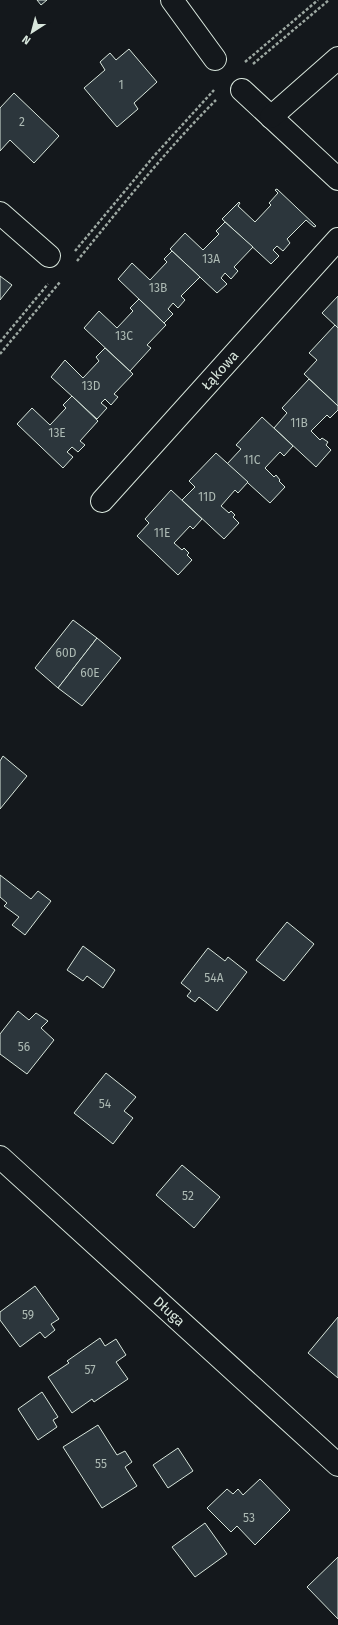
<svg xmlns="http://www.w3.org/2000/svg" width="338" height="1625" font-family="'Fira Sans',sans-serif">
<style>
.building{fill:#2c363c;stroke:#d8e6dc}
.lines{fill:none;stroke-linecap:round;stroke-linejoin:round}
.minor-casing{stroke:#d8e6dc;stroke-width:24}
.path{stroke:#9da8a2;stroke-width:2.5;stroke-dasharray:3 2;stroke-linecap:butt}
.minor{stroke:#14181c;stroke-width:22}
.labels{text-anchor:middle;stroke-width:3;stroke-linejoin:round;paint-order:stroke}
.number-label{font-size:12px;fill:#adbab4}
.street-label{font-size:14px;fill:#d8e6dc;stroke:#14181c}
</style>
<rect width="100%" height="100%" fill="#14181c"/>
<g class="building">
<path d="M37 0H47L41 5Z"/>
<path d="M129 49 157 82 134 103 138 109 117 127 84 88 105 70 100 62 110 53 116 60Z"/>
<path d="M14 93 59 136 34 163 10 140 0 151V108Z"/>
<path d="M277 189 316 226 314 227 306 220 287 239 290 243 283 251 277 246 273 250 279 256 271 264 222 219 239 202 240 203 238 206 255 222 271 205 269 203 278 193 275 190Z"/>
<path d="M225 222 253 247 234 267 238 271 231 279 225 273 221 278 227 284 217 293 170 249 185 233 203 250 219 234 216 231Z"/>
<path d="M172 251 200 277 181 296 185 300 178 308 173 303 168 309 173 314 164 323 118 279 132 263 150 280 167 262 164 259Z"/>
<path d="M0 276 12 285 0 300Z"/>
<path d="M338 296V328L322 313Z"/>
<path d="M139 299 166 325 147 345 151 348 130 371 84 328 99 311 117 328 133 311 130 308Z"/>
<path d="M335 325 338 328V406L304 374 317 360 309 353Z"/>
<path d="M105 348 133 374 114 394 118 397 111 405 105 399 101 403 107 408 97 419 51 377 65 360 83 378 99 361 96 357Z"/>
<path d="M309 379 338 406V410L330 418 327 415 311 431 320 440 322 438 328 442 326 445 331 450 316 467 274 428 287 413 282 408Z"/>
<path d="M72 396 98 421 80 441 85 445 78 452 72 447 67 452 73 457 63 468 17 424 32 408 50 425 66 408 63 405Z"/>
<path d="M262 417 293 446 284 456 280 452 265 468 274 477 276 475 280 480 279 481 285 487 270 503 227 464 241 449 236 445Z"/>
<path d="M216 453 248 482 238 493 235 490 221 506 229 513 231 511 235 515 233 517 239 523 224 539 182 500 195 487 189 481Z"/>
<path d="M171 490 202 519 193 529 190 526 174 543 182 550 184 548 189 553 187 555 192 560 178 575 137 536 149 523 145 519Z"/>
<path d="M73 620 97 638 58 688 35 668Z"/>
<path d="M97 638 121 658 82 706 58 688Z"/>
<path d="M3 756 27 776 0 809V761Z"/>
<path d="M0 875 31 899 38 891 51 901 25 935 12 925 19 917 4 906 7 903 0 897Z"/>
<path d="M287 922 314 944 284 981 256 960Z"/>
<path d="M83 946 115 970 103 988 87 976 83 981 67 970Z"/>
<path d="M208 948 225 961 228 957 247 972 217 1011 199 997 195 1002 187 996 191 991 181 983Z"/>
<path d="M18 1011 29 1020 36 1013 48 1021 41 1028 54 1040 27 1074 0 1054V1034Z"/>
<path d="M106 1073 136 1097 124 1111 133 1118 113 1144 74 1113Z"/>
<path d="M182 1165 220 1197 194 1228 156 1195Z"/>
<path d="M35 1286 59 1319 51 1324 55 1330 45 1338 40 1332 20 1347 0 1320V1312Z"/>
<path d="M338 1317V1378L308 1353Z"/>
<path d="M100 1338 105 1346 116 1339 126 1355 116 1362 128 1379 94 1402 92 1399 72 1413 48 1377 69 1363 67 1361Z"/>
<path d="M42 1392 58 1417 53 1420 57 1427 38 1440 18 1409Z"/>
<path d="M98 1425 117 1455 125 1451 132 1462 125 1467 137 1486 102 1508 63 1447Z"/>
<path d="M178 1448 193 1471 168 1488 153 1465Z"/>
<path d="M260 1479 290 1510 255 1545 237 1526 231 1532 207 1508 227 1489 233 1494 238 1489 243 1495Z"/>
<path d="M205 1523 227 1554 195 1577 172 1547Z"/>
<path d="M338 1557V1619L307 1587Z"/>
</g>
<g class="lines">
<defs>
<g id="minor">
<path d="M172 0 215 59"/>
<path d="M242 90 338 179"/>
<path d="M271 117 338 58"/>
<path d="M0 213 49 256"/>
<path id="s1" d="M102 501 338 239"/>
<path id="s2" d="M0 1157 338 1465"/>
</g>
</defs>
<use href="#minor" class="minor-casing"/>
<g class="path">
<path d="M245 62 318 0"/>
<path d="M253 64 329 0"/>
<path d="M75 251 154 156 214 90"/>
<path d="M77 261C122 206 166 150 216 100"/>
<path d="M0 342 48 284"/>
<path d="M0 354 60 282"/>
</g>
<use href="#minor" class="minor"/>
</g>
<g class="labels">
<g class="number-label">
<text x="121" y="89">1</text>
<text x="22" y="126">2</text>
<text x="211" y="263">13A</text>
<text x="158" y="292">13B</text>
<text x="124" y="340">13C</text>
<text x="91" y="390">13D</text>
<text x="299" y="427">11B</text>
<text x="57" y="437">13E</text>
<text x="252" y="464">11C</text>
<text x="207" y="501">11D</text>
<text x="162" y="537">11E</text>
<text x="66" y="657">60D</text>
<text x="90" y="677">60E</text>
<text x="214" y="982">54A</text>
<text x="24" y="1051">56</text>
<text x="105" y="1108">54</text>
<text x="188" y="1200">52</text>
<text x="28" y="1319">59</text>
<text x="90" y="1374">57</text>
<text x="101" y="1468">55</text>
<text x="249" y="1522">53</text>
</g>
<g class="street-label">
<text dy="5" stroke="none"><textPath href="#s1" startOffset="176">Łąkowa</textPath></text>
<text dy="5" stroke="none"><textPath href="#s2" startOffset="229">Długa</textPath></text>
</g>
</g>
<g transform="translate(32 32) rotate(216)" stroke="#14181c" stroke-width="3" paint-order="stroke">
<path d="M0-3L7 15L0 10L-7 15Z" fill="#d8e6dc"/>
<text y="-6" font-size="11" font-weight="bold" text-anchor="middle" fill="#d8e6dc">N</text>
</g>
</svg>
